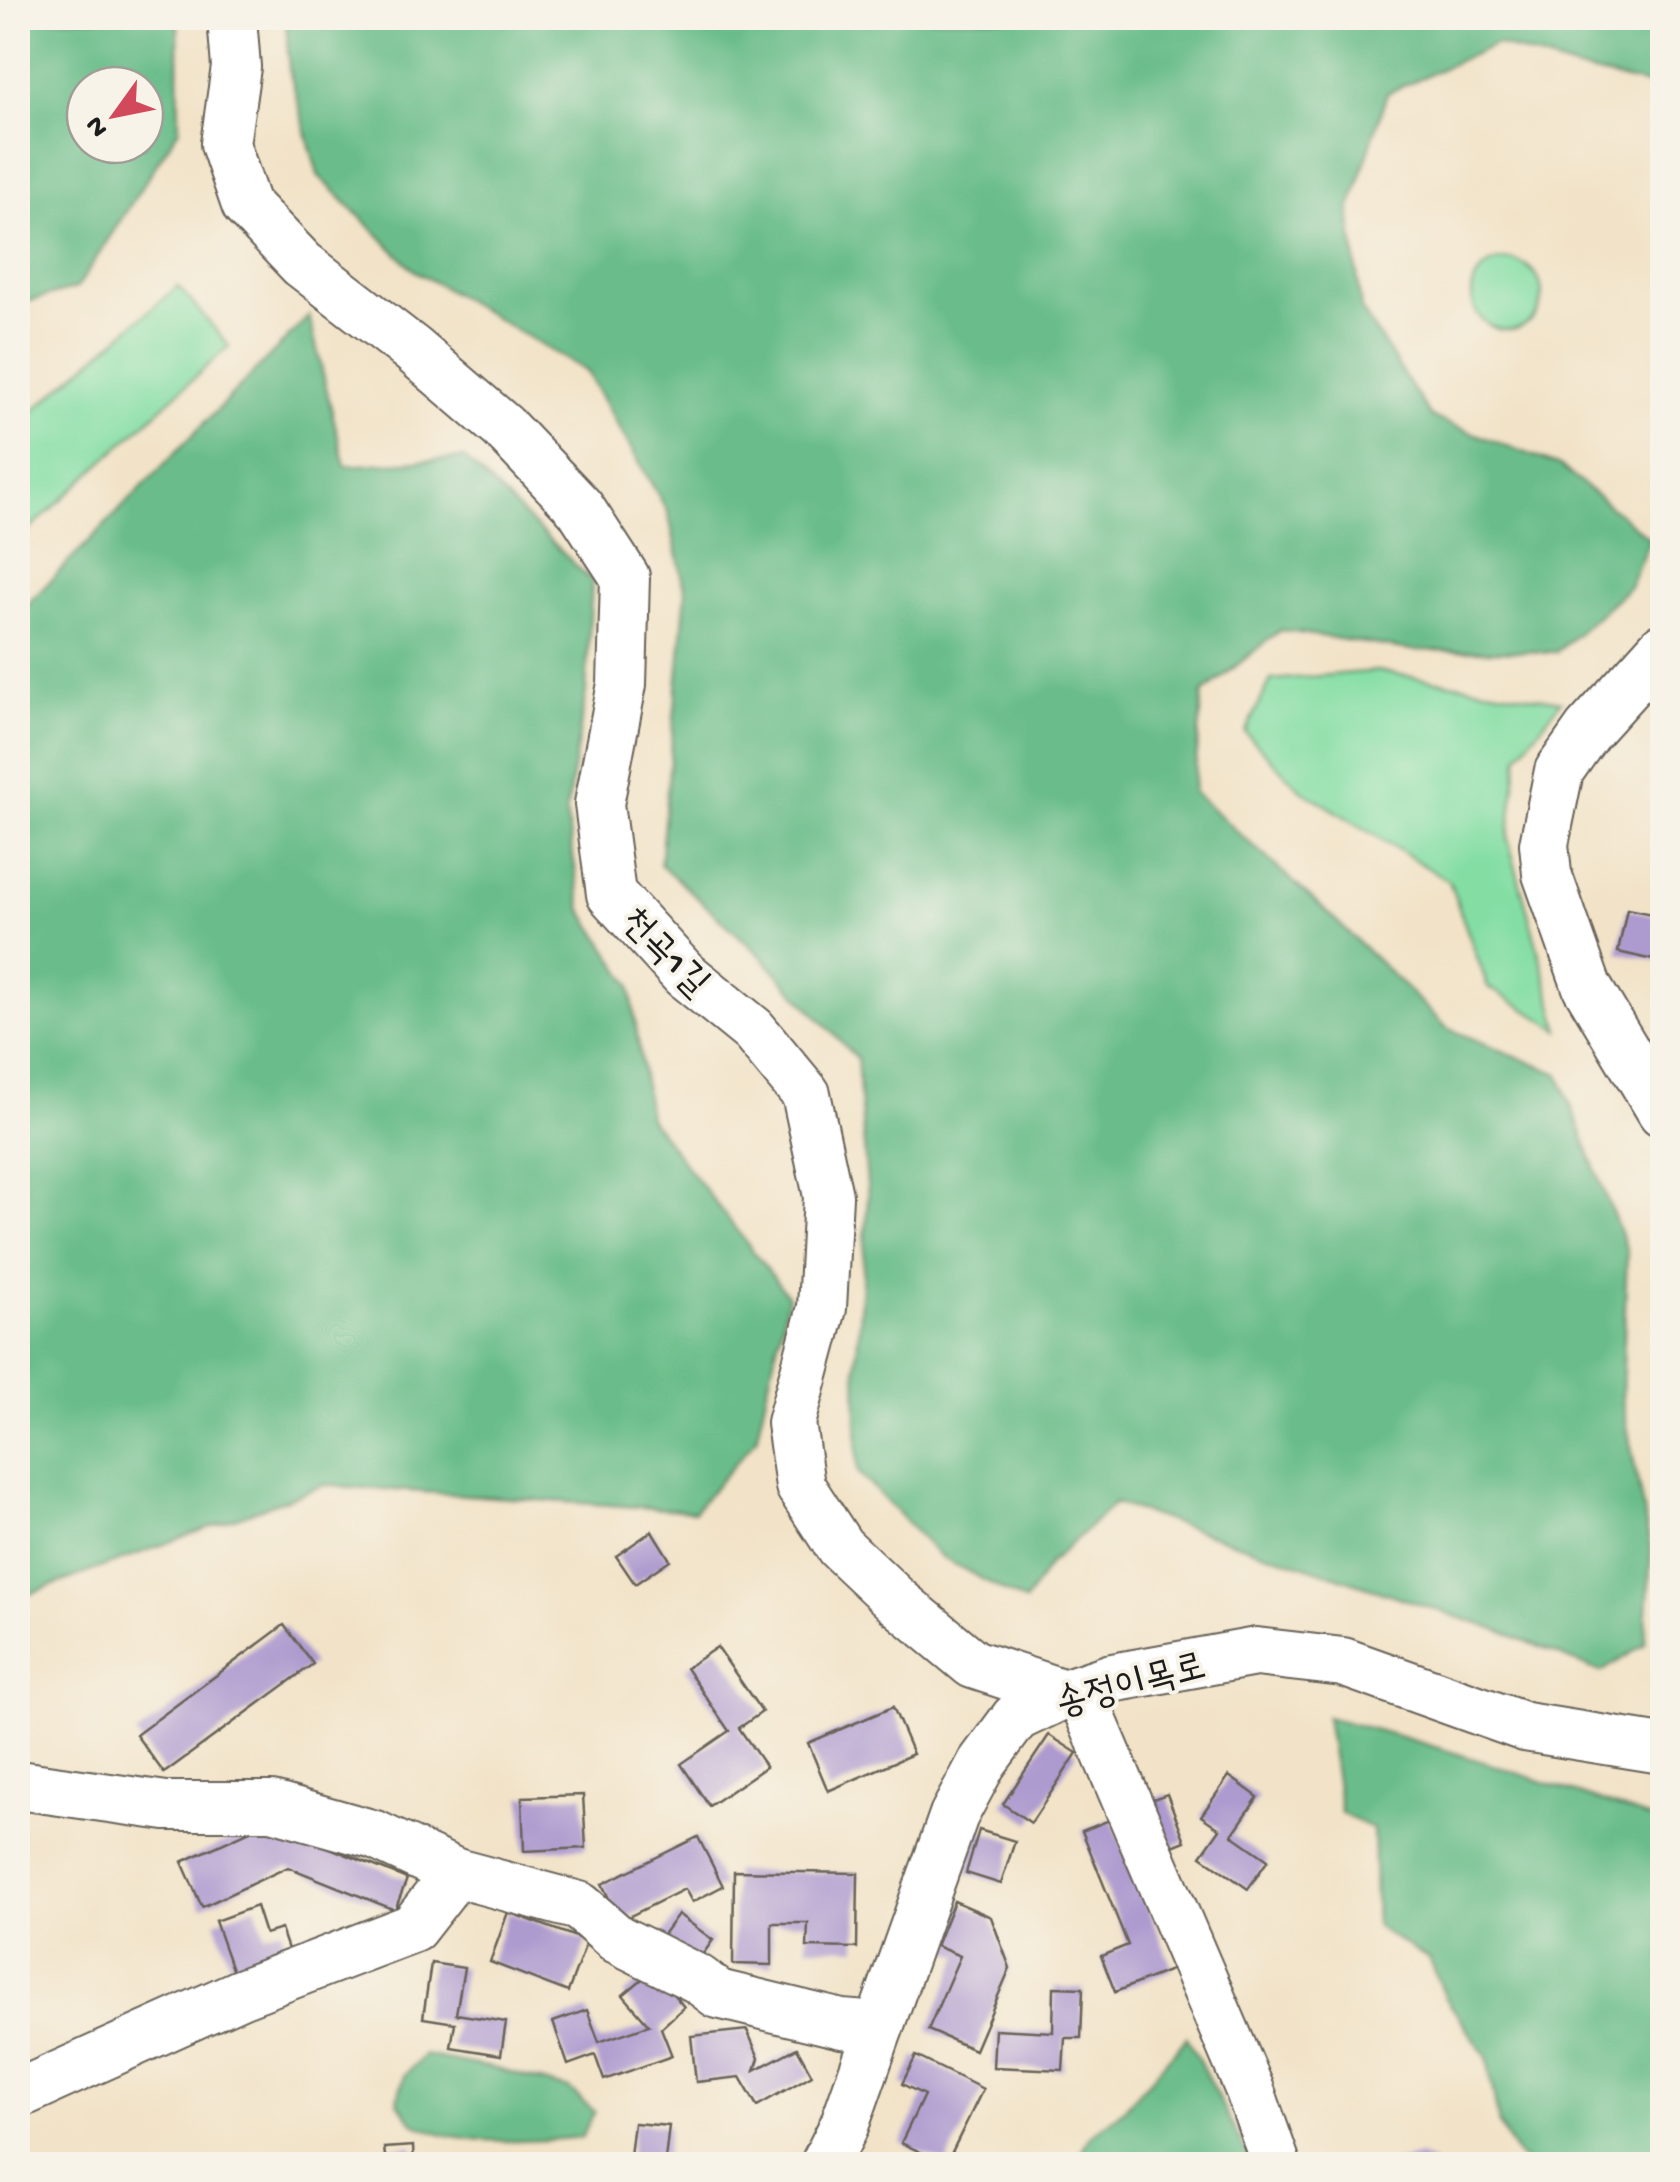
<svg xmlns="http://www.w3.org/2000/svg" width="1680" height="2182" font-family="'Gochi Hand','Poor Story',sans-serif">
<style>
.green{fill:#84dea4;stroke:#507d60;stroke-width:2.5}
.forest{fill:#6bbd8a;stroke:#446c53;stroke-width:2.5;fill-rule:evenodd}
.building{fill:#ad9acf}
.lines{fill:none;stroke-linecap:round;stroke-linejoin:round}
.minor-casing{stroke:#676258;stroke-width:52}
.minor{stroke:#fff;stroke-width:48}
.labels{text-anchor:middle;stroke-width:8;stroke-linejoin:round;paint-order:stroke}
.street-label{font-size:38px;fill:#1c1c1c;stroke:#f7f3e8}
</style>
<rect width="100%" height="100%" fill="#f7f3e8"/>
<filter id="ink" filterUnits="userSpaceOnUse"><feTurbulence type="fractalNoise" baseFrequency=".01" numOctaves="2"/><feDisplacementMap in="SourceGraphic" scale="20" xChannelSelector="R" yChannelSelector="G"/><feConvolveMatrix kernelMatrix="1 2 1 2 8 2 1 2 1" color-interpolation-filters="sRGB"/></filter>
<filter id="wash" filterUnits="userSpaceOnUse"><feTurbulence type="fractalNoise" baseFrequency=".0048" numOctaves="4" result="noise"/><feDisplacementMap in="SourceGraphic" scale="40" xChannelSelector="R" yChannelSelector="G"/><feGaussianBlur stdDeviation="2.25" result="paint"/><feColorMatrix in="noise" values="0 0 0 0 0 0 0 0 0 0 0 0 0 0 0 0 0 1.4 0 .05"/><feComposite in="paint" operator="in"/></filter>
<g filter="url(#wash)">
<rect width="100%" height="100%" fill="#f2e3c8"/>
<g class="green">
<circle cx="1507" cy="295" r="35"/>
<path d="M178 286 229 346 18 540V424Z"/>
<path d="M1377 671 1561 701 1519 755 1508 839 1560 1030 1488 987 1449 881 1300 789 1245 732 1271 680Z"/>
</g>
<g class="forest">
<path d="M18 18H178L179 129 77 288 18 304ZM85 85H145V145H85Z"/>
<path d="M286 18H1662V88L1574 69 1496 44 1387 93 1350 210 1361 309 1431 417 1560 466 1650 539 1629 587 1557 652 1411 650 1280 630 1203 693 1193 792 1327 912 1447 1028 1559 1074 1627 1251 1622 1399 1651 1552 1645 1644 1601 1672 1506 1633 1115 1503 1049 1564 1025 1602 939 1556 858 1472 856 1368 868 1197 857 1059 757 952 660 864 686 593 668 512 586 371 415 271 318 175 289 70Z"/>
<path d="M309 316 345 466 464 458 592 581 586 692 566 813 582 910 630 984 649 1118 788 1296 756 1439 694 1511 324 1485 24 1596 18 1606V614Z"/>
<path d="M1326 1717C1441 1745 1551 1784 1662 1823V2164H1529L1517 2155 1499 2125 1487 2057 1447 2000 1429 1959 1376 1927 1373 1829 1341 1813Z"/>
<path d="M1187 2037 1252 2164H1075L1089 2137 1123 2110Z"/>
<path d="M424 2055 497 2069 569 2089 595 2112 581 2137C536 2142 461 2146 418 2125 410 2121 403 2109 397 2102L404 2076Z"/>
</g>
<g id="blocks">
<g class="building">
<path d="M1627 909 1662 916V962L1618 952Z"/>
<path d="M652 1531 670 1560 635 1584 616 1556Z"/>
<path d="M284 1625 313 1664 164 1773 136 1735Z"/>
<path d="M717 1647 762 1712 739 1728 766 1767 709 1806 681 1764 729 1731 686 1668Z"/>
<path d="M893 1707 913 1754 828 1791 808 1743Z"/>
<path d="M1049 1735 1077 1753 1031 1823 1003 1804Z"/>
<path d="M1229 1776 1258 1797 1232 1835 1268 1860 1248 1889 1201 1856 1220 1829 1201 1816Z"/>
<path d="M1167 1794 1185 1841 1165 1849 1147 1801Z"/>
<path d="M583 1795 586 1848 524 1851 522 1797Z"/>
<path d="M1112 1819 1173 1969 1115 1992 1101 1956 1128 1945 1082 1831Z"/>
<path d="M268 1823 407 1879 395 1910 288 1867 202 1907 182 1862Z"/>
<path d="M979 1830 1015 1841 1001 1884 966 1873Z"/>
<path d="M698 1837 723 1886 692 1902 685 1889 620 1921 602 1884Z"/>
<path d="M734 1871 858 1873 857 1948 807 1947 808 1923H772V1965L733 1964Z"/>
<path d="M954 1901 991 1917 1010 1968 975 2050 928 2030 960 1956 936 1946Z"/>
<path d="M256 1906 265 1934 281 1929 290 1955 234 1975 215 1921Z"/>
<path d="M508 1912 587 1941 568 1992 490 1962Z"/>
<path d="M678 1914 713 1940 698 1961 662 1936Z"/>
<path d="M431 1963 464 1968 456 2014 506 2022 501 2055 451 2047 455 2023 423 2018Z"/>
<path d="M653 1970 684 2007 661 2028 672 2056 604 2080 595 2055 568 2065 553 2022 587 2010 599 2042 649 2025 623 1995Z"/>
<path d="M1054 1987 1083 1988 1081 2038H1065L1063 2070 993 2067 995 2029 1053 2032Z"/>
<path d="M747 2030 759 2058 755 2070 797 2048 812 2075 757 2106 740 2077 696 2082 691 2036Z"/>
<path d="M916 2056 983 2089 946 2164 901 2143 924 2095 902 2084Z"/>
<path d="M634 2123 669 2126 665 2160 672 2164H629Z"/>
<path d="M413 2146 414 2164H386L384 2148Z"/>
<path d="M1420 2156 1436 2164H1393L1392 2163Z"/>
</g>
</g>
</g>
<g filter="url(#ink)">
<use href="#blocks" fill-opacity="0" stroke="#676258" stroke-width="2.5"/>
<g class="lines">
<defs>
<g id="minor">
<path d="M232 18 236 67 225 144 246 205 302 264 412 349 503 427 580 508 625 577 622 684 599 804 611 894 684 974 753 1030 806 1094 828 1196 822 1308 791 1423 800 1486 840 1547 897 1601 973 1664 1064 1694"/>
<path d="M1662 648 1588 730 1559 771 1544 844 1547 874 1587 987 1662 1112"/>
<path d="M1079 1689 1249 2088 1276 2164"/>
<path d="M18 1785 166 1806H272L375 1835 456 1873"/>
<path d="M18 2094 240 1994 413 1928 456 1873 579 1906 617 1939 698 1979 718 1994 842 2024 879 2027"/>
<path d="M825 2164 844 2126 954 1815 982 1763 1016 1717 1064 1694 1112 1678 1256 1652 1343 1662 1525 1727 1662 1749"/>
</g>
</defs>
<use href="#minor" class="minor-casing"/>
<use href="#minor" class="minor"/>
</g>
</g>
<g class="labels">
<g class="street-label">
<text transform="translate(667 950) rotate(45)" y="13">천곡1길</text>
<text transform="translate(1130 1682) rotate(-15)" y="13">송정이목로</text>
</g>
</g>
<rect width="1680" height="2182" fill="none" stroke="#f7f3e8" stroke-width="60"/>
<g transform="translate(115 115) rotate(237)"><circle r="48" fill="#f7f3e8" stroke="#9f9d96" stroke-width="2.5"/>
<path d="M0-8L18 38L0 25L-18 38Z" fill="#d1495b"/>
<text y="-15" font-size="28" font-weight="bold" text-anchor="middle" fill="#1c1c1c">N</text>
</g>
</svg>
